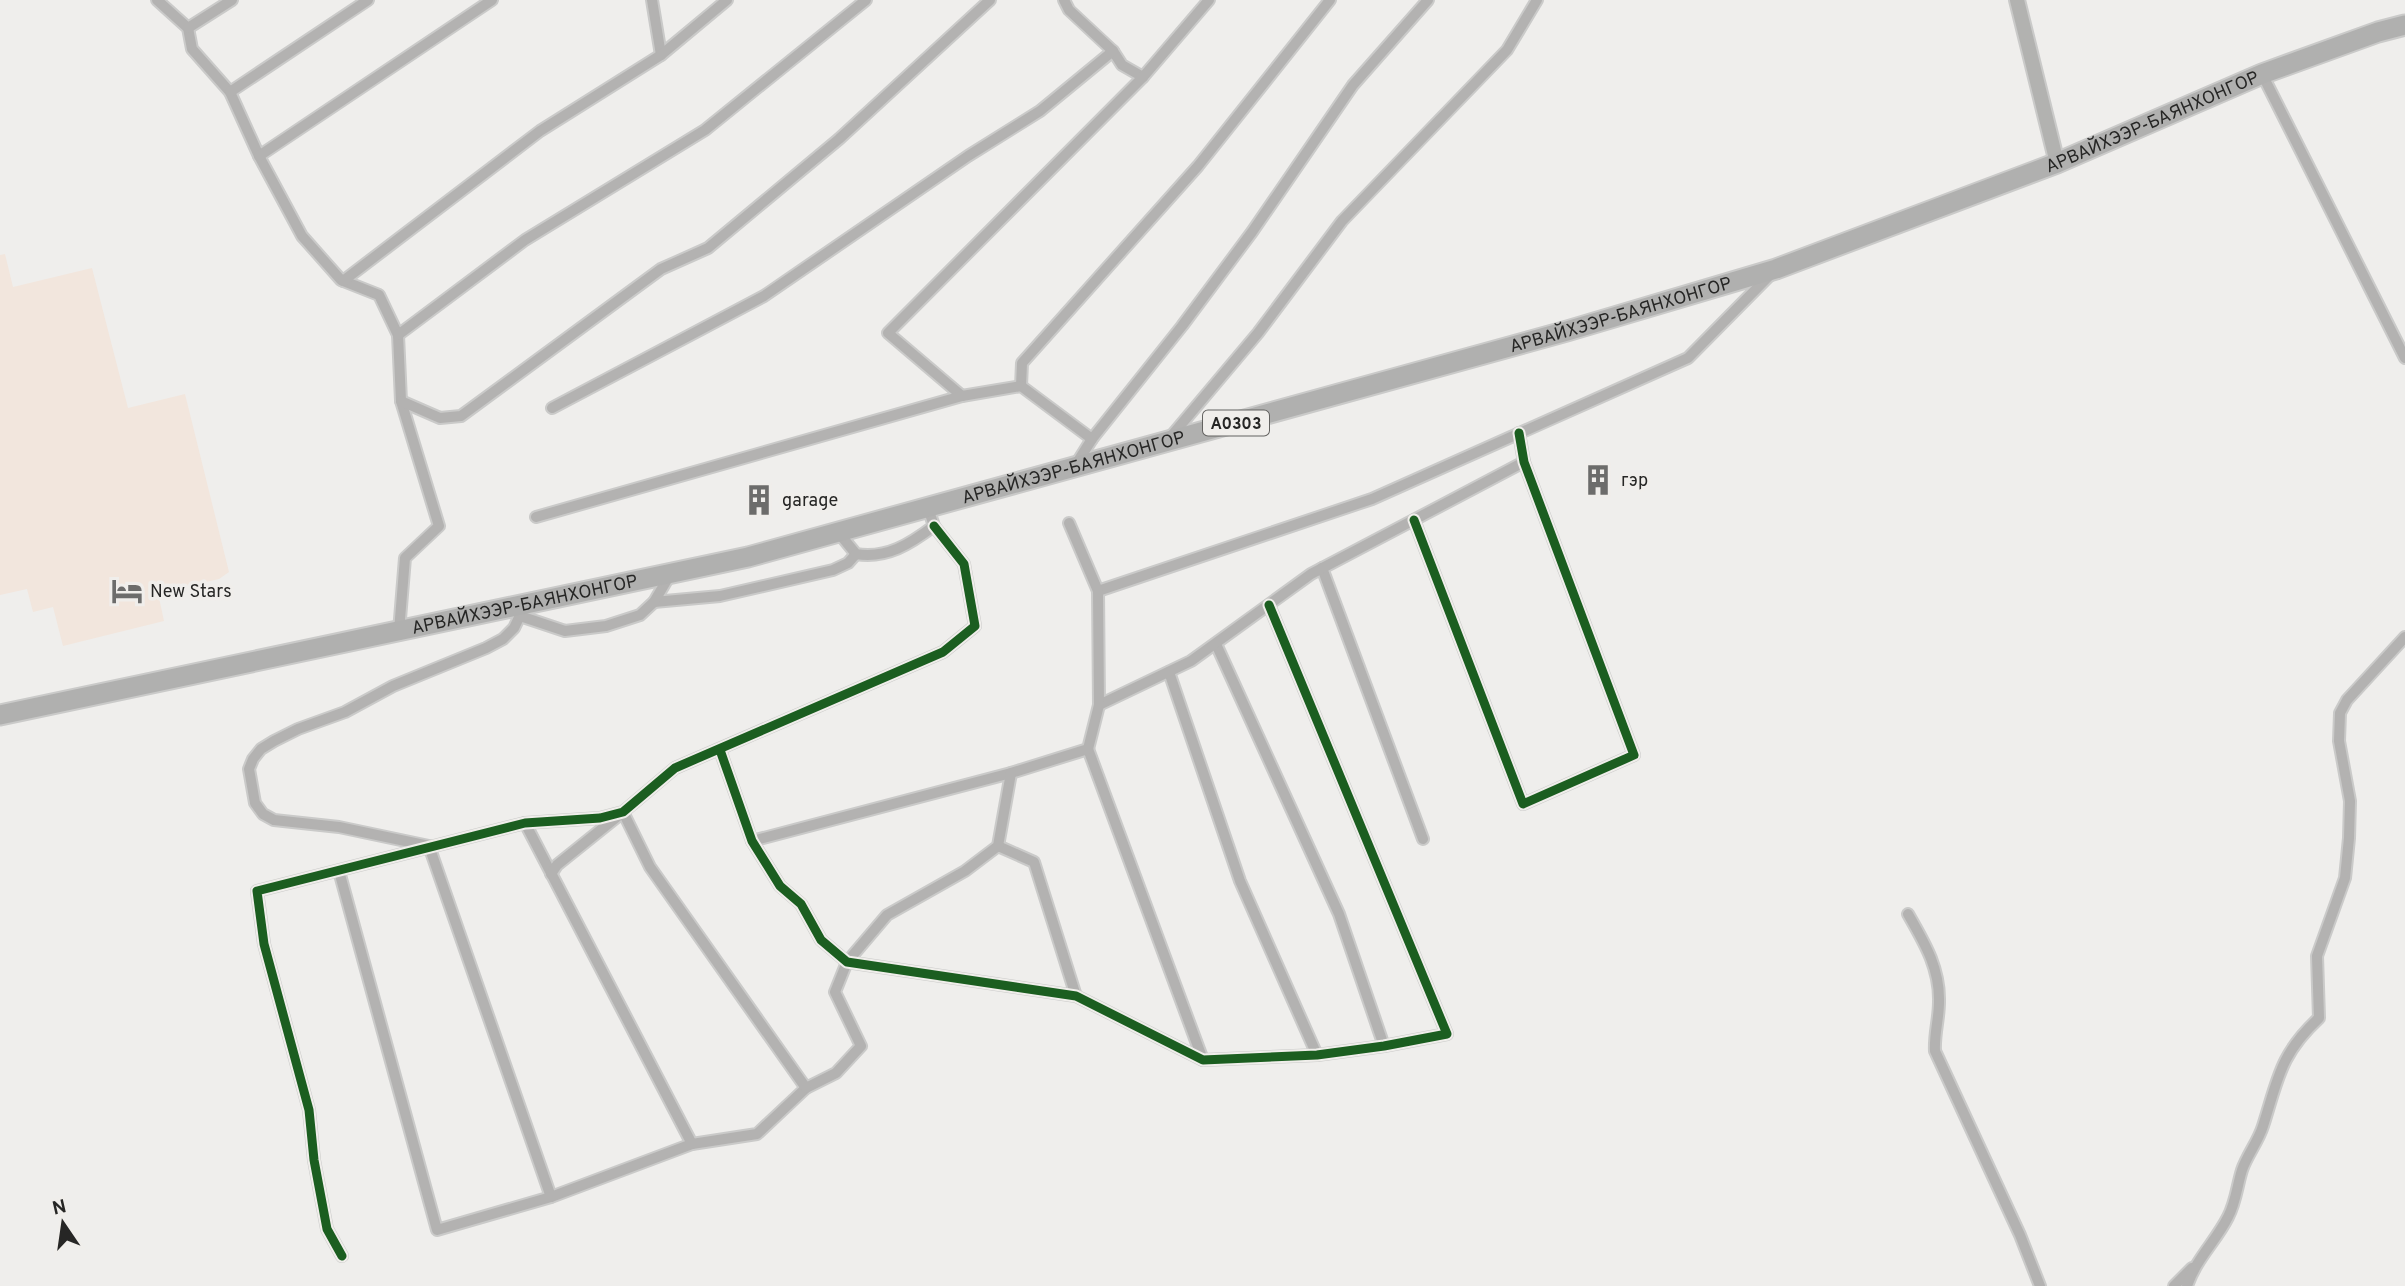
<svg xmlns="http://www.w3.org/2000/svg" width="2405" height="1286" font-family="Overpass,sans-serif">
<style>
.industrial{fill:#f2e6dd}
.lines{fill:none;stroke-linecap:round;stroke-linejoin:round}
.street-casing{stroke:#cacac9;stroke-width:14}
.secondary-casing{stroke:#cacac9;stroke-width:18}
.highway-casing{stroke:#cacac9;stroke-width:23}
.street{stroke:#b3b2b1;stroke-width:10}
.secondary{stroke:#b2b2b0;stroke-width:14}
.highway{stroke:#b0b0af;stroke-width:19}
.cycleway-casing{stroke:#f0eeeb;stroke-width:13}
.cycleway{stroke:#1b5e20;stroke-width:9}
.labels{text-anchor:middle;stroke-width:7;stroke-linejoin:round;paint-order:stroke}
.shield{fill:#f0eeeb;stroke:#636260;stroke-width:2}
.shield-label{font-size:16px;font-weight:bold;fill:#262625}
.street-label{font-size:18px;fill:#262625;stroke:#f0eeeb}
.poi-label{font-size:18px;fill:#262625;stroke:#f0eeeb;text-anchor:start}
</style>
<rect width="100%" height="100%" fill="#efeeec"/>
<path class="industrial" d="M5 254 13 287 92 268 128 408 185 394 229 572 219 579 158 593 164 621 63 646 53 607 33 612 27 589 0 595V255Z"/>
<g class="lines">
<defs>
<g id="street">
<path d="M157 0 188 28 192 49 230 92 259 156 302 236 341 280 379 295 398 335 401 401 439 526 405 558 399 631"/>
<path d="M652 0 661 55"/>
<path d="M1064 0 1069 10 1113 51 1122 65 1143 77"/>
<path d="M188 28 232 0"/>
<path d="M2262 74 2405 358"/>
<path d="M230 92 368 0"/>
<path d="M259 156 492 0"/>
<path d="M343 281 540 131 661 55 727 0"/>
<path d="M398 335 525 240 705 130 866 0"/>
<path d="M1021 386 1022 363 1198 166 1330 0"/>
<path d="M962 396 888 333 1143 77 1209 0"/>
<path d="M401 401 440 418 461 416 661 269 708 248 839 139 990 0"/>
<path d="M552 408 764 296 968 156 1040 111 1113 51"/>
<path d="M1168 440 1258 333 1342 221 1507 50 1537 0"/>
<path d="M1075 466 1092 439 1182 326 1252 232 1353 85 1428 0"/>
<path d="M536 517 962 396 1021 386 1092 439"/>
<path d="M1414 520 1523 804 1634 755 1524 462 1519 433"/>
<path d="M838 532 856 554C887 559 910 544 934 526L928 508"/>
<path d="M1322 568 1423 839"/>
<path d="M1098 591 1372 499 1688 358 1771 274"/>
<path d="M654 602 720 596 833 570 848 563 856 554"/>
<path d="M525 605 514 628 503 639 486 648 393 686 345 712 298 729 274 741 261 749 253 759 249 769 255 803 263 814 274 820 339 827 429 846 551 1197"/>
<path d="M520 616 565 631 606 626 640 615 654 602 671 573"/>
<path d="M1216 644 1339 914 1384 1046"/>
<path d="M1169 672 1240 881 1317 1055"/>
<path d="M1099 705 1191 661 1311 574 1524 462"/>
<path d="M1088 749 1203 1060"/>
<path d="M720 750 752 841 780 886 801 904 821 940 847 962 1076 996 1203 1060 1317 1055 1384 1046 1447 1034 1269 605"/>
<path d="M525 823 692 1144"/>
<path d="M752 841 1011 773 1088 749 1099 705 1098 591 1069 523"/>
<path d="M998 846 1034 862 1076 996"/>
<path d="M339 871 437 1230 551 1197 692 1144 757 1134 806 1088 836 1073 861 1046 835 992 847 962 887 915 965 871 998 846 1011 773"/>
<path d="M551 874 557 865 623 812 650 867 806 1088"/>
<path d="M1908 914C1924 942 1940 968 1939 1002 1939 1019 1934 1034 1935 1051L2020 1235 2040 1286"/>
<path d="M342 1256 327 1229 314 1160 309 1110 264 944 257 891 525 823 600 818 623 812 675 768 943 652 975 626 964 564 934 526"/>
<path d="M2174 1286 2192 1268"/>
<path d="M2187 1286C2196 1259 2216 1241 2228 1217 2236 1202 2237 1186 2242 1170 2247 1155 2258 1142 2263 1126 2278 1079 2280 1054 2319 1018L2317 956 2345 878 2349 838 2350 801 2339 741 2340 713 2347 700 2405 637"/>
</g>
<path id="secondary" d="M2017 0 2057 163"/>
<g id="highway">
<path id="s1" d="M0 715 748 557 1567 331 1776 269 2057 163 2262 74 2378 32 2405 25"/>
</g>
</defs>
<use href="#street" class="street-casing"/>
<use href="#secondary" class="secondary-casing"/>
<use href="#highway" class="highway-casing"/>
<use href="#street" class="street"/>
<use href="#secondary" class="secondary"/>
<use href="#highway" class="highway"/>
<defs>
<g id="cycleway">
<path d="M1414 520 1523 804 1634 755 1524 462 1519 433"/>
<path d="M720 750 752 841 780 886 801 904 821 940 847 962 1076 996 1203 1060 1317 1055 1384 1046 1447 1034 1269 605"/>
<path d="M342 1256 327 1229 314 1160 309 1110 264 944 257 891 525 823 600 818 623 812 675 768 943 652 975 626 964 564 934 526"/>
</g>
</defs>
<use href="#cycleway" class="cycleway-casing"/>
<use href="#cycleway" class="cycleway"/>
</g>
<defs>
<symbol id="building-bare" viewBox="-9 -9 18 18"><path d="M-4-6H4V6H1V3H-1V6H-4ZM-2.5-4.3h1.7v1.8h-1.7ZM.8-4.3h1.7v1.8H.8ZM-2.5-1h1.7V.8h-1.7ZM.8-1h1.7V.8H.8Z" fill="#6c6c6b" stroke="#f0eeeb" stroke-width="2.5" paint-order="stroke"/></symbol>
<symbol id="hotel-bare" viewBox="-9 -9 18 18"><path d="M-6-4.5h1.5V1H6V5H4.5V3h-9V5H-6ZM-4 0a1.8 1.8 0 1 1 3.6 0ZM.5 0V-2.5h3Q6-2.5 6 0Z" fill="#6c6c6b" stroke="#f0eeeb" stroke-width="2.5" paint-order="stroke"/></symbol>
</defs>
<g fill-rule="evenodd">
<use href="#building-bare" x="1576" y="458" width="44" height="44"/>
<use href="#building-bare" x="737" y="478" width="44" height="44"/>
<use href="#hotel-bare" x="105" y="569" width="44" height="44"/>
</g>
<g class="labels">
<rect class="shield" x="1203" y="410.5" width="66" height="25" rx="5"/>
<g class="shield-label">
<text x="1236" y="429">A0303</text>
</g>
<g class="street-label">
<text dy="6" stroke="none"><textPath href="#s1" startOffset="2236">АРВАЙХЭЭР-БАЯНХОНГОР</textPath></text>
<text dy="6" stroke="none"><textPath href="#s1" startOffset="1670">АРВАЙХЭЭР-БАЯНХОНГОР</textPath></text>
<text dy="6" stroke="none"><textPath href="#s1" startOffset="1102">АРВАЙХЭЭР-БАЯНХОНГОР</textPath></text>
<text dy="6" stroke="none"><textPath href="#s1" startOffset="536">АРВАЙХЭЭР-БАЯНХОНГОР</textPath></text>
</g>
<g class="poi-label">
<text x="1621" y="486">гэр</text>
<text x="782" y="506">garage</text>
<text x="150" y="597">New Stars</text>
</g>
</g>
<g transform="translate(63 1223) rotate(347)" stroke="#f0eeeb" stroke-width="5" paint-order="stroke">
<path d="M0-5L12 26L0 18L-12 26Z" fill="#262625"/>
<text y="-10" font-size="19" font-weight="bold" text-anchor="middle" fill="#262625">N</text>
</g>
</svg>
